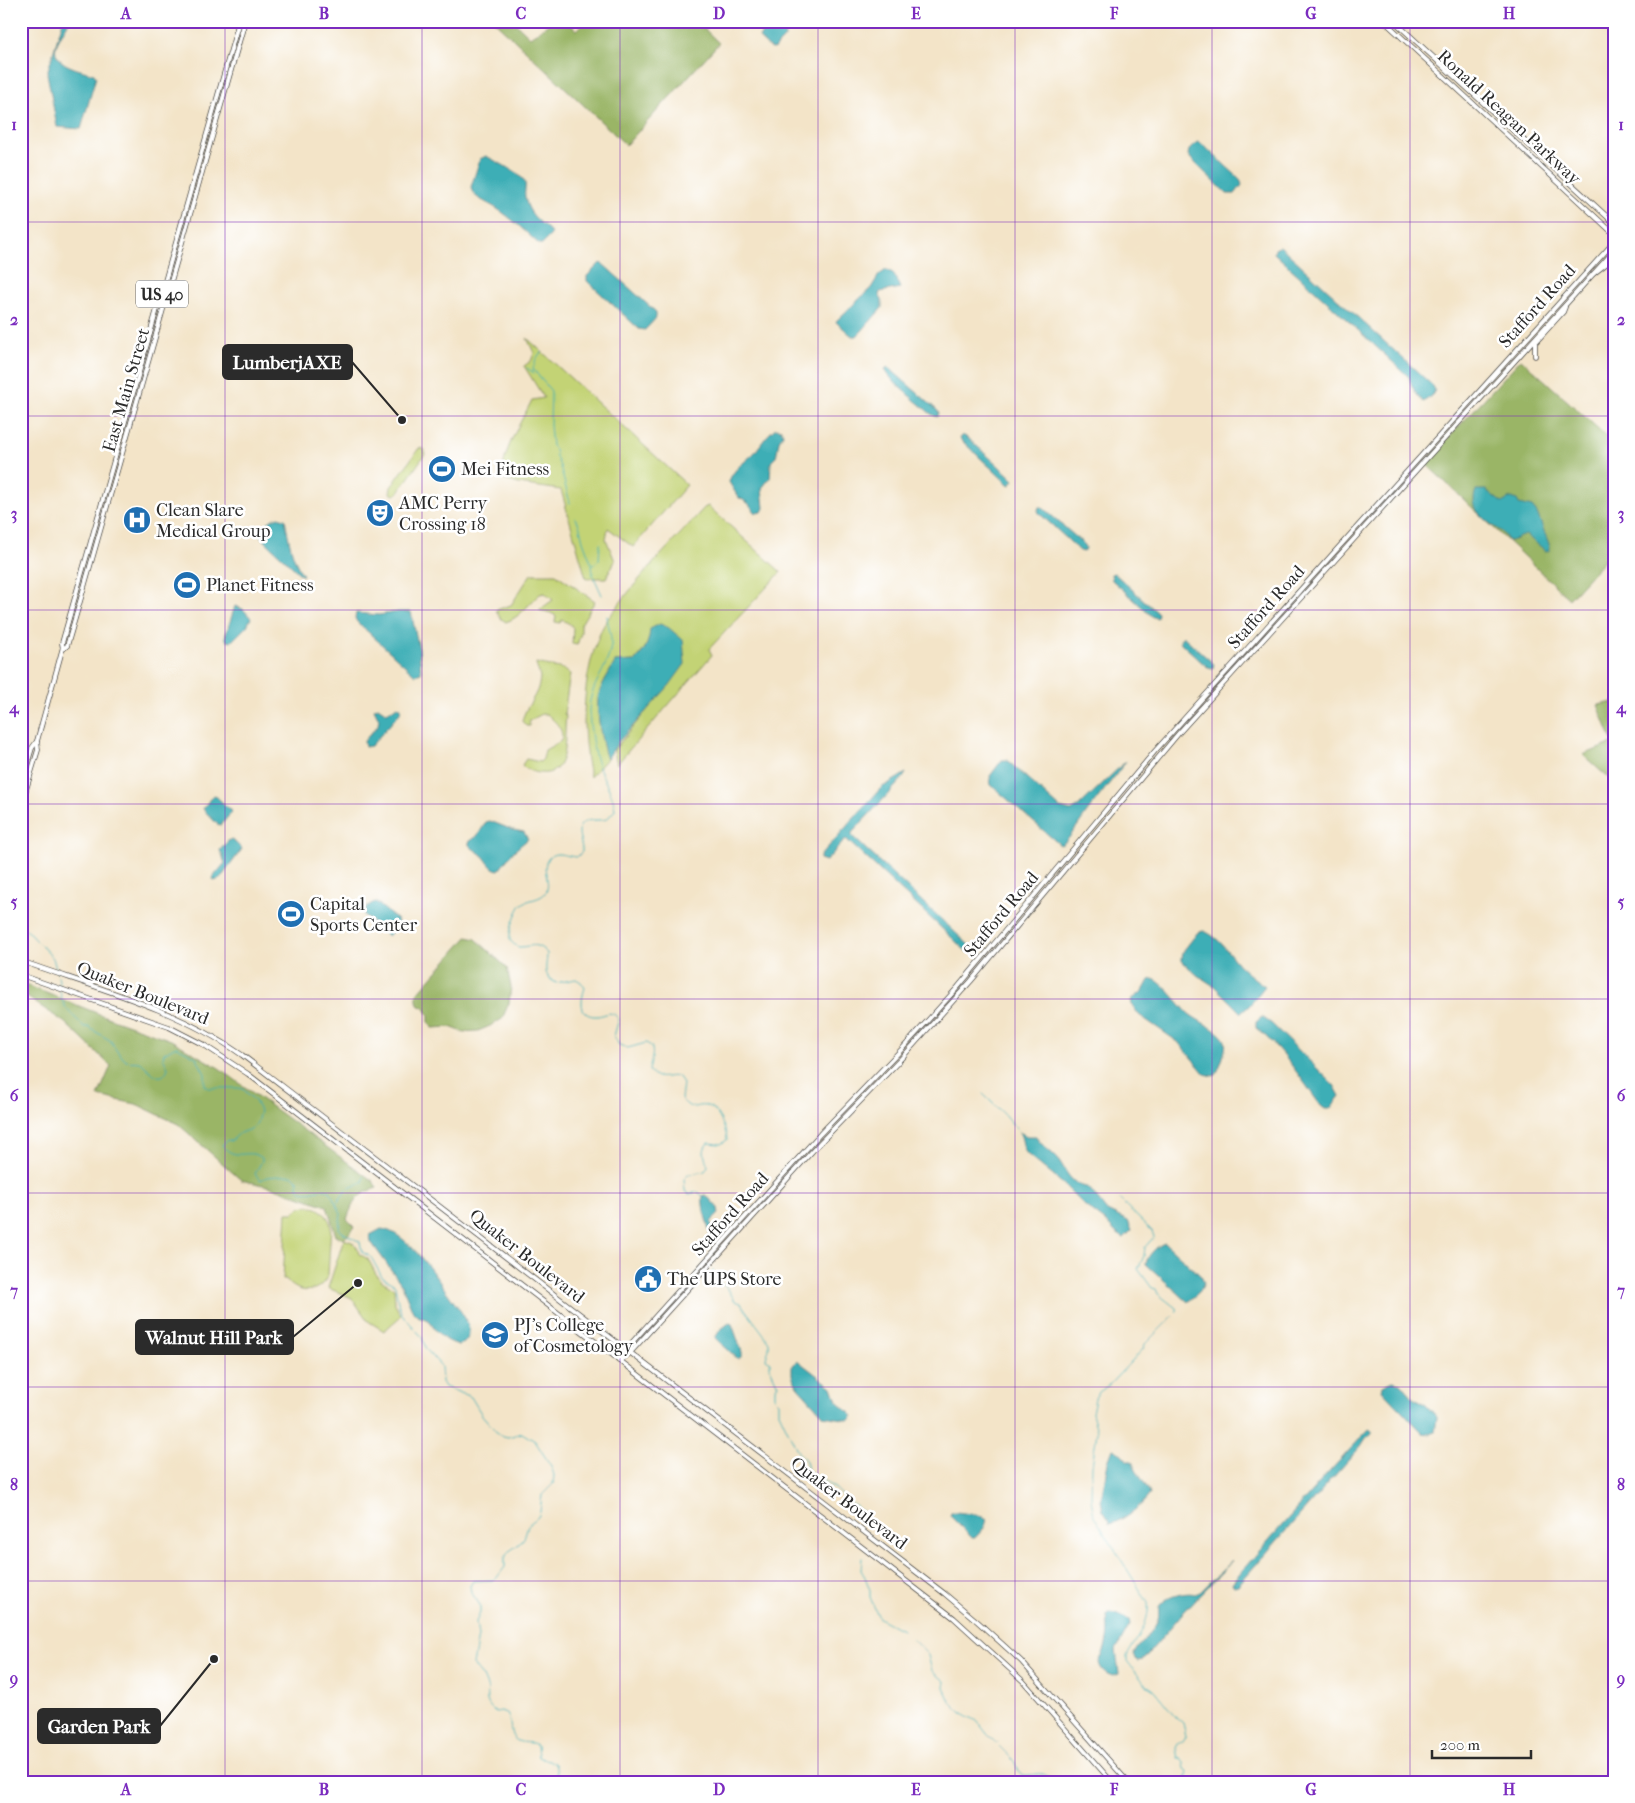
<svg xmlns="http://www.w3.org/2000/svg" width="1635" height="1803" font-family="'IM FELL French Canon',serif">
<style>
.green{fill:#c3d375;stroke:#777f50}
.forest{fill:#9ab566;stroke:#627048}
.water{fill:#3daeb6;stroke:#346c70}
.lines{fill:none;stroke-linecap:round;stroke-linejoin:round}
.stream{stroke:#3daeb6;stroke-width:1}
.secondary-casing{stroke:#494743;stroke-width:5.5}
.primary-casing{stroke:#494743;stroke-width:5.5}
.secondary{stroke:#fff;stroke-width:4}
.primary{stroke:#fff;stroke-width:4}
.grid{fill:none;stroke:#7b2cbf;stroke-width:1;stroke-opacity:0.55}
.labels{text-anchor:middle;stroke-width:5;stroke-linejoin:round;paint-order:stroke}
.shield{fill:#fff;stroke:#6b6b6b;stroke-width:1}
.shield-label{font-size:16px;font-weight:bold;fill:#2b2b2b}
.street-label{font-size:18px;fill:#2b2b2b;stroke:#fff}
.poi-label{font-size:18px;fill:#2b2b2b;stroke:#fff;text-anchor:start}
.leader{fill:none;stroke:#2b2b2b;stroke-width:2}
.callout-dot{fill:#2b2b2b;stroke:#fff;stroke-width:2}
.callout{fill:#2b2b2b;stroke:#2b2b2b;stroke-width:2}
.callout-label{font-size:19px;text-anchor:middle;font-weight:bold;fill:#fff}
.neatline{fill:none;stroke:#7b2cbf;stroke-width:2}
.grid-label{font-size:16px;text-anchor:middle;font-weight:bold;fill:#7b2cbf}
</style>
<rect width="100%" height="100%" fill="#fff"/>
<filter id="ink" filterUnits="userSpaceOnUse"><feTurbulence type="fractalNoise" baseFrequency=".02" numOctaves="2"/><feDisplacementMap in="SourceGraphic" scale="10" xChannelSelector="R" yChannelSelector="G"/><feConvolveMatrix kernelMatrix="1 2 1 2 8 2 1 2 1" color-interpolation-filters="sRGB"/></filter>
<filter id="wash" filterUnits="userSpaceOnUse"><feTurbulence type="fractalNoise" baseFrequency=".0096" numOctaves="4" result="noise"/><feDisplacementMap in="SourceGraphic" scale="20" xChannelSelector="R" yChannelSelector="G"/><feGaussianBlur stdDeviation="1.12" result="paint"/><feColorMatrix in="noise" values="0 0 0 0 0 0 0 0 0 0 0 0 0 0 0 0 0 1.4 0 .05"/><feComposite in="paint" operator="in"/></filter>
<g filter="url(#wash)">
<rect width="100%" height="100%" fill="#f3e4c8"/>
<g class="green">
<path d="M527 338 687 485 633 547 608 528 606 539 615 561 606 578H586L561 490 519 484 504 480C498 457 522 421 532 400L544 398 524 366 531 361 534 353Z"/>
<path d="M419 448 424 449 425 454 398 493 394 495 390 493 391 487Z"/>
<path d="M708 506 781 572 709 649 712 655 617 764 614 750 685 664 651 629C649 643 644 652 634 661L615 662C610 672 602 683 599 694 595 706 602 747 607 759L590 777C580 730 582 675 601 631 606 619 616 609 623 599 648 567 677 538 704 508Z"/>
<path d="M531 574H556L595 601 581 624V633L577 645 572 644 573 628 570 624 562 620 560 623 555 622 556 616 551 613 539 610 553 600 545 593 540 594C528 604 521 617 506 622L500 618 496 610 511 605Z"/>
<path d="M536 663 563 669 570 674 564 714 566 716C563 735 571 777 540 773 532 772 526 770 522 765L526 759 540 762 543 759 545 750 561 741C565 729 555 722 547 714H542L529 721 530 726H526L522 721C525 706 539 696 540 678 540 673 536 668 536 663Z"/>
<path d="M306 1206C318 1206 327 1213 331 1225L328 1275C320 1294 298 1296 286 1279H283L287 1213H293L301 1207Z"/>
<path d="M344 1239 352 1242 357 1247 359 1254 368 1259 376 1274 382 1281 394 1288 395 1304 401 1316 384 1331 368 1321 352 1298 328 1288Z"/>
</g>
<g class="forest">
<path d="M494 21H513L530 37 553 21H566L577 30 586 21H696L719 43 626 145Z"/>
<path d="M1521 359 1614 443V550L1569 599 1425 463Z"/>
<path d="M1614 702V783L1583 755 1613 743 1598 705Z"/>
<path d="M467 937 476 939 507 968 511 987 509 1003 502 1019 490 1026 478 1031 463 1032 450 1027 433 1028 429 1022V1015L424 1007 419 1006 417 1001V994Z"/>
<path d="M21 983 112 1019 171 1040 219 1068 373 1181 377 1188C357 1194 354 1200 347 1219L355 1227 344 1239 336 1236 327 1206 272 1187 241 1180 178 1124 136 1104 98 1096 111 1066 64 1022 21 993Z"/>
</g>
<g class="water">
<path d="M63 21H69C65 29 59 38 56 46 51 65 82 70 94 74L96 77 81 129 57 127 47 73Z"/>
<path d="M764 21H783L785 38 774 49H771L759 38 765 27Z"/>
<path d="M1197 142 1201 143 1240 179 1242 185 1235 194H1227L1192 160 1188 155 1189 150Z"/>
<path d="M486 156C495 161 521 173 525 182 526 187 524 192 525 197 528 214 538 220 550 231L551 235 542 244H539C522 229 507 213 487 203 480 199 472 196 471 187L480 159Z"/>
<path d="M1280 246 1433 386 1435 390 1433 394 1424 402C1417 397 1411 386 1409 377L1274 253 1275 249Z"/>
<path d="M600 263 604 265 656 312V318L645 330 639 329 587 281V276Z"/>
<path d="M886 270 893 273 900 288 880 292 879 295 882 300V308L860 333 857 336H852L836 322 837 320 871 288 879 275Z"/>
<path d="M888 367 937 410 939 413 937 417 931 414C920 404 890 382 885 369Z"/>
<path d="M776 428 781 429 783 434 779 441 776 457 771 462 770 478 762 488 764 508 762 512 756 513 748 503 738 497 729 482C732 469 747 461 755 452 762 443 767 434 776 428Z"/>
<path d="M962 435 968 438 1011 477 1014 480 1010 485 1008 484 960 439Z"/>
<path d="M1476 490H1486L1502 503 1510 498 1517 500 1519 504 1532 507 1537 513 1549 544 1550 550 1546 551 1526 535C1519 536 1515 541 1508 541 1506 538 1504 533 1501 531 1486 521 1468 511 1476 490Z"/>
<path d="M1039 507 1043 508 1085 545 1086 548 1084 552 1080 551 1039 513 1038 510Z"/>
<path d="M278 517 285 519C289 539 291 558 303 575L302 576 261 537C262 526 269 520 278 517Z"/>
<path d="M1114 573 1158 613 1157 618 1153 617 1112 580 1111 574Z"/>
<path d="M235 606 243 609 251 618 247 626 231 642 227 641 225 637Z"/>
<path d="M398 612H411L419 649 421 673 415 675 413 673 357 622 355 618 356 613 379 615Z"/>
<path d="M660 624 669 628 683 640 685 664 669 686 619 741 607 759C602 747 595 706 599 694 602 683 610 672 615 662L635 661C645 651 649 643 650 629Z"/>
<path d="M1182 637H1184L1214 664 1213 669 1206 666 1181 643 1180 640Z"/>
<path d="M397 706 401 708 400 713 371 746 365 747 364 741 378 725 379 719 374 709 378 707 387 713Z"/>
<path d="M1002 760H1007L1060 808 1071 811 1078 807 1126 761C1110 784 1091 805 1076 828 1071 834 1067 843 1060 845L991 785 990 776Z"/>
<path d="M906 773 903 778 852 833V836L971 947 973 950 971 952H967L846 839 826 861 820 859V856L881 788Z"/>
<path d="M215 795 232 812 221 825 217 824 203 809 212 796Z"/>
<path d="M490 821 513 830 524 832 528 839 514 851 499 870C490 869 488 861 483 856 478 851 473 850 469 845V842L478 835 486 822Z"/>
<path d="M232 839 242 849 220 879 214 881 213 879 214 876 225 863 220 850 229 840Z"/>
<path d="M376 902 397 920 398 924 388 936 364 915C364 909 370 903 376 902Z"/>
<path d="M1204 931C1220 938 1227 951 1238 964 1246 972 1256 980 1265 986L1250 1005 1241 1013 1214 986 1197 975 1182 961V957L1184 950 1198 932Z"/>
<path d="M1152 979C1161 979 1180 1005 1188 1013 1197 1021 1221 1030 1225 1041 1228 1048 1219 1068 1216 1075L1213 1076 1205 1074 1178 1042 1139 1015 1132 1005 1131 1000 1143 991 1149 980Z"/>
<path d="M1262 1017 1272 1024 1334 1085 1340 1096 1330 1109H1325L1321 1106C1301 1079 1283 1049 1256 1028V1022Z"/>
<path d="M1019 1132 1027 1136H1036C1041 1146 1051 1151 1058 1159 1064 1167 1067 1176 1075 1182 1079 1186 1084 1186 1089 1188L1107 1211 1128 1221 1132 1230 1124 1238 1116 1233 1105 1221 1085 1206 1063 1184 1028 1155C1021 1148 1024 1140 1019 1132Z"/>
<path d="M706 1195 718 1208 719 1214 711 1222 713 1230 718 1235 715 1242H710C711 1227 701 1212 703 1196Z"/>
<path d="M381 1229C407 1231 435 1276 449 1295 456 1305 464 1314 468 1325 470 1332 469 1338 464 1343L459 1345C444 1341 436 1333 429 1320L417 1316 413 1312 402 1285 371 1242 370 1235Z"/>
<path d="M1165 1243 1201 1276 1204 1283 1201 1290 1188 1302 1146 1264C1147 1256 1157 1245 1165 1243Z"/>
<path d="M729 1323 732 1324 742 1352V1356L738 1359 715 1338 720 1330Z"/>
<path d="M797 1360 832 1387 837 1401 853 1416 849 1420 824 1416 797 1386 792 1375V1367Z"/>
<path d="M1393 1381 1401 1383 1413 1397 1426 1405 1437 1417 1435 1432 1431 1434 1423 1433 1382 1390 1383 1386Z"/>
<path d="M1369 1429 1372 1431V1433L1366 1438 1361 1446 1238 1585 1234 1586 1232 1584 1239 1574 1330 1471Z"/>
<path d="M1113 1449 1122 1454 1128 1461H1132C1136 1473 1145 1482 1150 1494 1144 1504 1122 1522 1109 1524L1110 1521 1103 1511 1101 1500 1108 1462Z"/>
<path d="M956 1512 979 1515 987 1520 984 1528 975 1538H972L950 1516 951 1513Z"/>
<path d="M1232 1561 1181 1615 1143 1660 1137 1661 1134 1654C1140 1642 1152 1634 1157 1622 1160 1617 1158 1611 1159 1607 1163 1597 1186 1591 1195 1594L1200 1592Z"/>
<path d="M1109 1613C1116 1613 1123 1616 1129 1620L1130 1625 1116 1650 1119 1674 1114 1676C1107 1675 1100 1670 1099 1662 1108 1645 1109 1634 1107 1615Z"/>
</g>
<g class="lines">
<g class="stream">
<path d="M541 352 536 359 533 369 551 391 550 425 552 446 555 449 556 457 560 466 570 503"/>
<path d="M527 368 534 373"/>
<path d="M575 518 579 524 583 541 592 565 593 575 602 595"/>
<path d="M593 565 599 560 600 544"/>
<path d="M607 616C608 626 612 636 611 646 608 670 589 685 589 711 590 727 593 753 599 767 604 781 614 795 615 810L607 819C600 821 594 819 587 821 572 826 583 842 582 852L577 857C569 857 557 851 551 856 538 866 552 880 546 892 541 900 528 899 522 904 517 909 508 933 510 940 512 943 515 945 518 947 533 947 535 941 547 953 547 967 541 975 556 983L576 979 581 982 585 988C581 999 578 1017 597 1016 607 1015 611 1009 619 1019L614 1036 619 1045 628 1048 646 1043 651 1046C655 1054 650 1063 649 1071 661 1083 665 1074 679 1077L683 1083 681 1099C694 1113 693 1104 707 1106 717 1107 727 1131 727 1140L721 1144 708 1143C701 1151 705 1157 708 1166L705 1171 688 1175 684 1179 685 1191 689 1194 698 1192 703 1196"/>
<path d="M21 924 53 958 57 972"/>
<path d="M58 976 60 987"/>
<path d="M60 991C64 1012 71 1012 84 1027H88L111 1041 116 1050 126 1061C130 1062 135 1061 139 1062 147 1064 160 1089 168 1068L163 1057 164 1053 174 1047H177L196 1057 205 1074V1086L208 1088H238L243 1089 255 1101 260 1111 257 1123 253 1128 240 1133 231 1141 227 1140 222 1145C236 1163 248 1147 262 1158V1161L255 1174 260 1180 267 1177 292 1175 298 1181V1186L301 1191C311 1194 320 1187 330 1191L341 1214 339 1228 342 1232 360 1242 362 1252 371 1257 382 1277 395 1285 399 1307 402 1314 422 1337 426 1349 441 1366 442 1382 445 1387 471 1397 482 1415 499 1435 508 1437 522 1433 535 1441 551 1466 554 1475 553 1484 542 1495 540 1512 538 1517 528 1525 524 1538 518 1545 508 1552 505 1558V1567L495 1580 473 1581 470 1586 471 1592 480 1605V1613L476 1622 478 1636 473 1665 483 1677 488 1689C485 1699 487 1706 496 1712L501 1711 507 1713C513 1722 507 1737 518 1741 524 1744 531 1741 537 1745L538 1757 543 1759 549 1760 555 1764 557 1772 554 1777 548 1779 537 1777 530 1782"/>
<path d="M983 1094 1003 1113 1019 1132"/>
<path d="M1120 1200 1152 1231 1154 1237 1145 1247 1144 1256 1138 1269 1152 1288 1156 1289 1158 1294 1176 1308 1177 1312 1145 1344 1144 1348 1110 1384 1098 1393 1095 1398 1092 1413 1097 1431 1096 1439 1092 1466 1091 1499 1094 1516 1148 1603C1150 1623 1137 1638 1127 1656V1661L1145 1684 1154 1690 1176 1717 1183 1723 1186 1736 1183 1741 1178 1744 1176 1748 1178 1759H1181L1184 1763 1185 1769 1188 1771 1186 1782"/>
<path d="M337 1203 347 1189 363 1182 364 1177"/>
<path d="M713 1270V1277L728 1289 735 1301 741 1303C745 1311 769 1339 769 1343 770 1348 767 1353 766 1359L770 1362V1368L778 1385 775 1389V1398L779 1402V1412L798 1452 806 1461 808 1471 836 1489 848 1501 866 1514 868 1523"/>
<path d="M862 1558 861 1570 865 1577 870 1590V1597L879 1618 902 1630"/>
<path d="M913 1640 928 1655 932 1671 945 1681 944 1688 950 1701 961 1712 977 1721 988 1735 1014 1761 1018 1770 1022 1775C1036 1777 1042 1767 1053 1782"/>
</g>
</g>
</g>
<g filter="url(#ink)">
<g class="lines">
<defs>
<g id="secondary">
<path d="M1535 356V343L1563 312 1565 307"/>
<path d="M622 1359 630 1353 817 1146 899 1061 971 981 1178 734 1614 251"/>
<path d="M619 1360 626 1349 820 1134 902 1049 958 987 1155 751 1614 242"/>
</g>
<g id="primary">
<path d="M1384 21 1614 234"/>
<path d="M1394 21 1614 223"/>
<path d="M1593 274 1614 258"/>
<path d="M63 649 67 646 81 598 245 21"/>
<path d="M63 649 62 643 239 21"/>
<path d="M21 784 32 748 37 741"/>
<path d="M21 806 38 750 37 741 63 647"/>
<path d="M21 961C96 988 176 1008 242 1055L945 1594 978 1622 1021 1661 1128 1782"/>
<path d="M21 975 169 1027 204 1045 248 1074 954 1618 1023 1681 1112 1782"/>
</g>
</defs>
<use href="#secondary" class="secondary-casing"/>
<use href="#primary" class="primary-casing"/>
<use href="#secondary" class="secondary"/>
<use href="#primary" class="primary"/>
</g>
</g>
<path class="grid" d="M225 21V1782M422 21V1782M620 21V1782M818 21V1782M1015 21V1782M1212 21V1782M1410 21V1782M21 222H1614M21 416H1614M21 610H1614M21 804H1614M21 999H1614M21 1193H1614M21 1387H1614M21 1581H1614"/>
<defs>
<symbol id="stadium-disc" viewBox="-11 -11 22 22"><circle r="9.5" fill="#1f6fb2" stroke="#fff"/><path d="M0-5a6.5 5 0 1 0 0 10a6.5 5 0 1 0 0-10ZM-3.5-1.8h7v3.6h-7Z" fill="#fff"/></symbol>
<symbol id="theatre-disc" viewBox="-11 -11 22 22"><circle r="9.5" fill="#1f6fb2" stroke="#fff"/><path d="M-5-5.5Q0-4 5-5.5V0Q5 5 0 6Q-5 5-5 0ZM-3.3-2.5H-1v1.5H-3.3ZM1-2.5H3.3v1.5H1ZM-2.8 1Q0 5.5 2.8 1Z" fill="#fff"/></symbol>
<symbol id="hospital-disc" viewBox="-11 -11 22 22"><circle r="9.5" fill="#1f6fb2" stroke="#fff"/><path d="M-5-5h3v3.5h4V-5h3V5h-3V1.5h-4V5h-3Z" fill="#fff"/></symbol>
<symbol id="civic-disc" viewBox="-11 -11 22 22"><circle r="9.5" fill="#1f6fb2" stroke="#fff"/><path d="M-.6-6.5H3V-4.5H.6V-3L4-1V1h2V6H-6V1h2V-1L-.6-3ZM-1.2 2.5V6h2.4V2.5Z" fill="#fff"/></symbol>
<symbol id="university-disc" viewBox="-11 -11 22 22"><circle r="9.5" fill="#1f6fb2" stroke="#fff"/><path d="M0-5L7-2L0 1L-7-2ZM-4 1L0 2.5L4 1V4Q0 6-4 4Z" fill="#fff"/></symbol>
</defs>
<g fill-rule="evenodd">
<use href="#stadium-disc" x="426" y="453" width="32" height="32"/>
<use href="#theatre-disc" x="364" y="497" width="32" height="32"/>
<use href="#hospital-disc" x="121" y="504" width="32" height="32"/>
<use href="#stadium-disc" x="171" y="569" width="32" height="32"/>
<use href="#stadium-disc" x="275" y="898" width="32" height="32"/>
<use href="#civic-disc" x="632" y="1263" width="32" height="32"/>
<use href="#university-disc" x="479" y="1319" width="32" height="32"/>
</g>
<g class="labels">
<rect class="shield" x="136" y="280.5" width="52" height="27" rx="4"/>
<g class="shield-label">
<text x="162" y="300">US 40</text>
</g>
<g class="street-label">
<text transform="translate(1509 117) rotate(43)" y="6">Ronald Reagan Parkway</text>
<text transform="translate(1537 306) rotate(-48)" y="6">Stafford Road</text>
<text transform="translate(126 390) rotate(-74)" y="6">East Main Street</text>
<text transform="translate(1266 607) rotate(-48)" y="6">Stafford Road</text>
<text transform="translate(1001 914) rotate(-50)" y="6">Stafford Road</text>
<text transform="translate(143 993) rotate(22)" y="6">Quaker Boulevard</text>
<text transform="translate(730 1214) rotate(-48)" y="6">Stafford Road</text>
<text transform="translate(527 1256) rotate(38)" y="6">Quaker Boulevard</text>
<text transform="translate(849 1503) rotate(37)" y="6">Quaker Boulevard</text>
</g>
<g class="poi-label">
<text x="461" y="475">Mei Fitness</text>
<text x="399" y="509">AMC Perry<tspan x="399" dy="21">Crossing 18</tspan></text>
<text x="156" y="516">Clean Slare<tspan x="156" dy="21">Medical Group</tspan></text>
<text x="206" y="591">Planet Fitness</text>
<text x="310" y="910">Capital<tspan x="310" dy="21">Sports Center</tspan></text>
<text x="667" y="1285">The UPS Store</text>
<text x="514" y="1331">PJ's College<tspan x="514" dy="21">of Cosmetology</tspan></text>
</g>
</g>
<path class="leader" d="M402 420L352 362M358 1283L293 1337M214 1659L160 1726"/>
<g class="callout-dot">
<circle cx="402" cy="420" r="5"/>
<circle cx="358" cy="1283" r="5"/>
<circle cx="214" cy="1659" r="5"/>
</g>
<g class="callout">
<rect x="223" y="345" width="129" height="34" rx="5"/>
<rect x="136" y="1320" width="157" height="34" rx="5"/>
<rect x="38" y="1709" width="122" height="34" rx="5"/>
</g>
<g class="callout-label">
<text x="287" y="369">LumberjAXE</text>
<text x="214" y="1344">Walnut Hill Park</text>
<text x="99" y="1733">Garden Park</text>
</g>
<rect width="1635" height="1803" fill="none" stroke="#fff" stroke-width="55"/>
<path d="M1432 1750v8h99v-8" fill="none" stroke="#2b2b2b" stroke-width="2.5"/>
<text x="1440" y="1750" font-size="15" fill="#2b2b2b" stroke="#ffffff" stroke-width="4" paint-order="stroke">200 m</text>
<rect x="28" y="28" width="1580" height="1748" class="neatline"/>
<g class="grid-label">
<text x="126" y="19">A</text>
<text x="324" y="19">B</text>
<text x="521" y="19">C</text>
<text x="719" y="19">D</text>
<text x="916" y="19">E</text>
<text x="1114" y="19">F</text>
<text x="1311" y="19">G</text>
<text x="1509" y="19">H</text>
<text x="14" y="130">1</text>
<text x="1621" y="130">1</text>
<text x="14" y="325">2</text>
<text x="1621" y="325">2</text>
<text x="14" y="519">3</text>
<text x="1621" y="519">3</text>
<text x="14" y="713">4</text>
<text x="1621" y="713">4</text>
<text x="14" y="907">5</text>
<text x="1621" y="907">5</text>
<text x="14" y="1101">6</text>
<text x="1621" y="1101">6</text>
<text x="14" y="1296">7</text>
<text x="1621" y="1296">7</text>
<text x="14" y="1490">8</text>
<text x="1621" y="1490">8</text>
<text x="14" y="1684">9</text>
<text x="1621" y="1684">9</text>
<text x="126" y="1795">A</text>
<text x="324" y="1795">B</text>
<text x="521" y="1795">C</text>
<text x="719" y="1795">D</text>
<text x="916" y="1795">E</text>
<text x="1114" y="1795">F</text>
<text x="1311" y="1795">G</text>
<text x="1509" y="1795">H</text>
</g>
</svg>
